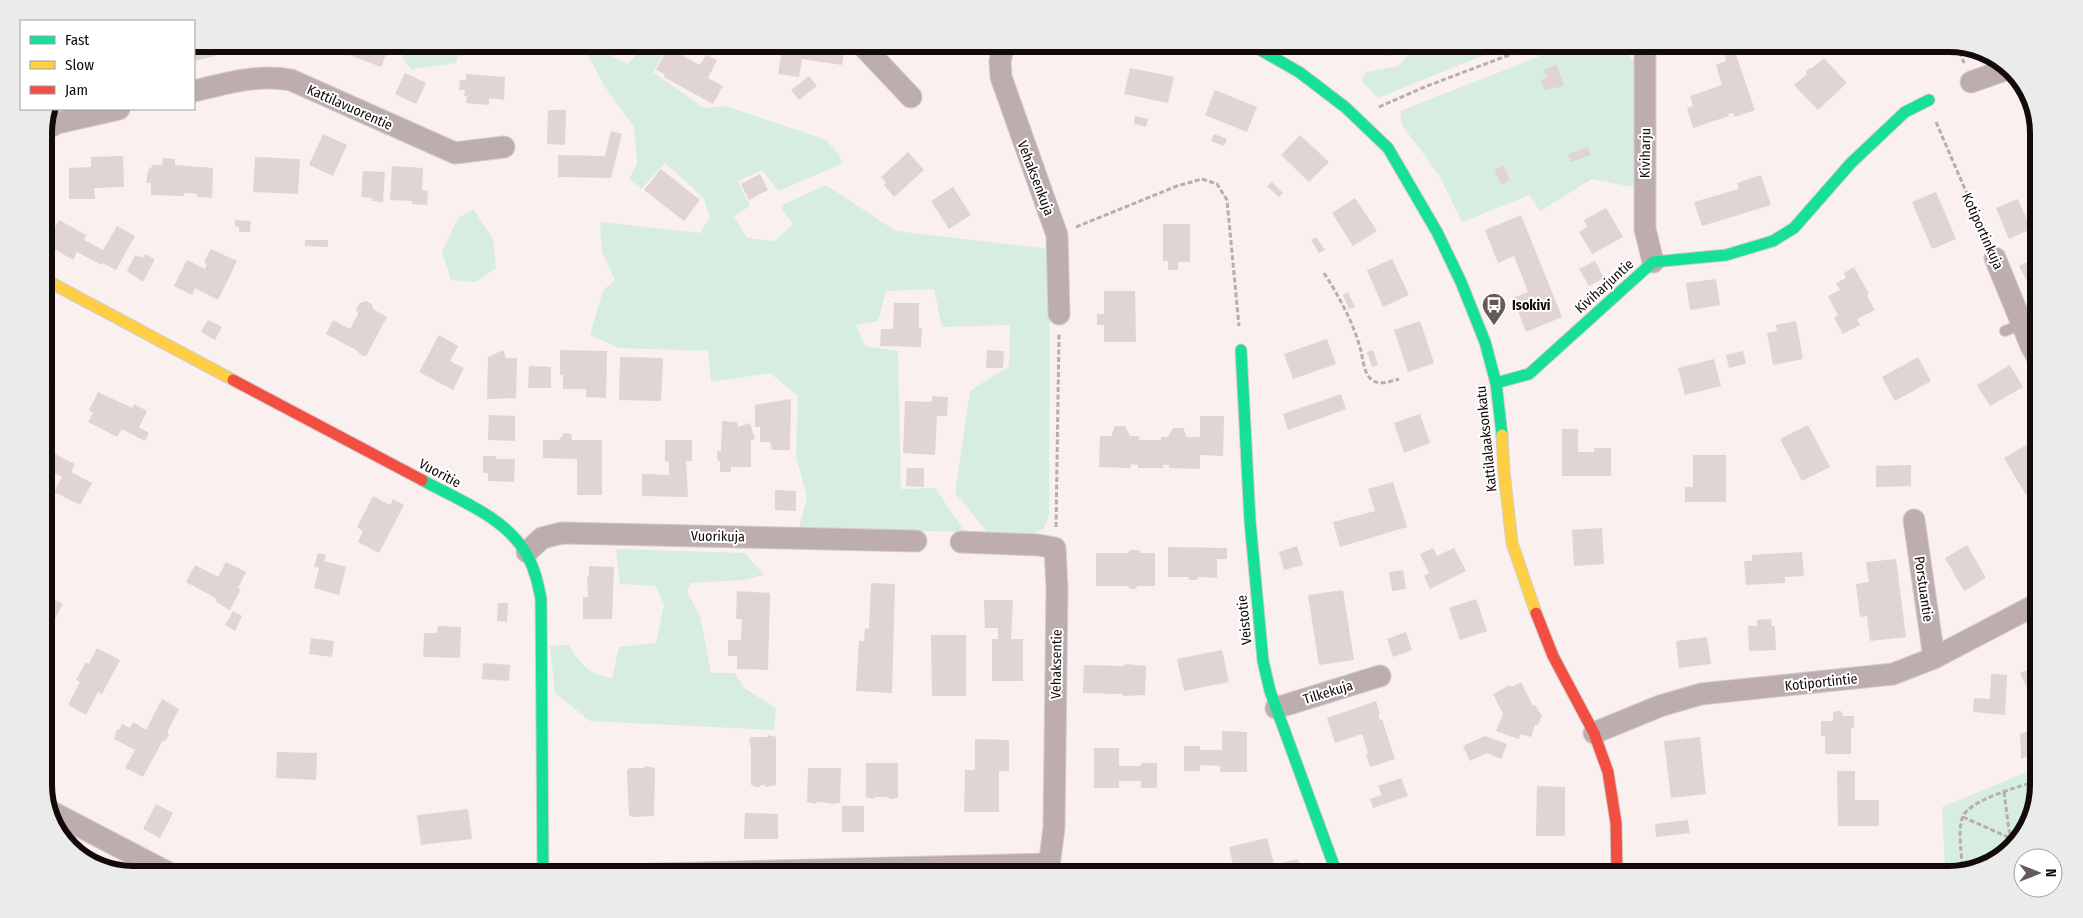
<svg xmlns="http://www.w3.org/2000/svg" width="2083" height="918" font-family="'Fira Sans Condensed',sans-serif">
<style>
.green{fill:#d7ede0}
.building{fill:#e0d4d4}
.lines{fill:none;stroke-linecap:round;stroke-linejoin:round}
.lane-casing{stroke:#d4cccc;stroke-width:12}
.street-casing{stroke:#d4cccc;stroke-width:23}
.fast-casing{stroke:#d4cccc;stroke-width:13}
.slow-casing{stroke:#d4cccc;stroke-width:13}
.jam-casing{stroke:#d4cccc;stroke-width:13}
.path{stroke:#b9adad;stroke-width:3;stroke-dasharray:5 2.5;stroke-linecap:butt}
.lane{stroke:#beadae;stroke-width:10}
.street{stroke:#beadae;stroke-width:21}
.fast{stroke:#16e098;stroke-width:11}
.slow{stroke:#ffcf43;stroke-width:11}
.jam{stroke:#f24e42;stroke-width:11}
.labels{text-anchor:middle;stroke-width:4;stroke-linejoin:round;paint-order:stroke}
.street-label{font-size:14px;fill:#130a0a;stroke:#fff}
.poi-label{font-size:14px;font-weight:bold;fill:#130a0a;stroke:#fff;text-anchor:start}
.rim{fill:none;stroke:#130a0a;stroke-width:6}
</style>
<rect width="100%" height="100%" fill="#faf0f0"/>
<g class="green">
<path d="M404 44H456L459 52 456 63 411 69 403 59Z"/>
<path d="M564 44H603L605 53 628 64 642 49 644 44H669L653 72 704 108 726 106 826 140 839 155 842 164 778 191 762 170 738 181 750 206 734 216 747 238 775 241 793 224 780 206 826 185 896 231 1050 249 1049 515 1044 528 1034 534 988 533 955 493 970 391 1009 366 1010 325 942 327 934 289 886 291 878 321 856 325 865 346 898 351 901 489 935 488 965 532 799 528 807 498 796 456 798 396 770 373 711 382 708 351 619 348 590 335 603 290 615 280 602 252 600 222 700 233 710 217 703 197 665 163 641 189 629 179 637 164 634 127 603 84 586 51Z"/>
<path d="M1419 44H1511L1378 98 1361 80 1366 72 1398 66Z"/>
<path d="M1571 44H1621L1634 63 1633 187 1592 179 1540 211 1529 195 1462 222 1439 175 1402 125 1400 111Z"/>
<path d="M473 209 493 239 496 268 476 282 451 280 442 252 458 218Z"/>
<path d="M616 549 745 553 764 575 743 580 690 583 687 592 700 616 711 673H735L744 688 776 708 774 730 590 721 555 693 550 646 569 645C580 664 589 675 612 678L619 647 656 643 664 605 656 586 620 584Z"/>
<path d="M2039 767V784L2033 818 1999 859 1949 874H1913L1945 870 1942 807Z"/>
</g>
<g class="building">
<path d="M194 44H212L215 56 194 61Z"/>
<path d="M217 44H259L220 54Z"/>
<path d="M351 44H390L381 67 347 54Z"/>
<path d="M783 44H823L845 47 842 65 802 59 799 77 778 74Z"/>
<path d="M1380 44H1407L1389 56Z"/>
<path d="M668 48 700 65 706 55 717 60 708 78 723 86 713 104 664 77V74L656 70Z"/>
<path d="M1735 52 1755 110 1735 117 1733 113 1728 114 1729 116 1693 128 1687 108 1693 106 1690 96 1722 85 1716 65 1726 61 1725 56Z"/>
<path d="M1824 58 1847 83 1818 110 1794 85 1807 74 1806 71 1810 68H1812Z"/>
<path d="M1557 65 1564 86 1544 90 1541 80 1547 78 1544 69Z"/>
<path d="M1130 68 1174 77 1168 103 1124 94Z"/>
<path d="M405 73 426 83 416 104 395 94Z"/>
<path d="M466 74 505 77 504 100 489 98V105L466 103 467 96H464L465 90H459L460 80H466Z"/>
<path d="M809 76 817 86 799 100 791 90Z"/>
<path d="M1215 90 1257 107 1247 132 1205 115Z"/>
<path d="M548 110H566L565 145 547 144Z"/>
<path d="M1135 116 1148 119 1146 127 1134 124Z"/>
<path d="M611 131 622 134 611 178 558 177V155L605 156Z"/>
<path d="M323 134 347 145 333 176 309 165Z"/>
<path d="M1214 134 1227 139 1224 146 1211 141Z"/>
<path d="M1300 135 1329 162 1309 182 1281 155Z"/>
<path d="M1588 147 1591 155 1571 162 1568 154Z"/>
<path d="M908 152 924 170 894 197 884 185 886 182 881 177Z"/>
<path d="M123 156 124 187 94 188 95 199H69V168L91 167V157Z"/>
<path d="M255 157 300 159 298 194 253 192Z"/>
<path d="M163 158 175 159V165L213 168 212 198 197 197V194L184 193V196L151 195V183H146L148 171 153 165H162Z"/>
<path d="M1503 165 1510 180 1502 185 1494 170Z"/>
<path d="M392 166 423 168 422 190 428 191 427 205 412 204V201L390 200Z"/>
<path d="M661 169 700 200 684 221 644 190Z"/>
<path d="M363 171 385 172 383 202 372 201V198L361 197Z"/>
<path d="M760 174 768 190 749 200 741 184Z"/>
<path d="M1761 175 1771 205 1702 226 1694 202 1739 189 1737 183Z"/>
<path d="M1272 182 1283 193 1279 197 1267 186Z"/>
<path d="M953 187 971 215 949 229 931 201Z"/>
<path d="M1936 192 1956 239 1932 249 1912 202Z"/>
<path d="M1355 198 1377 231 1353 246 1332 213Z"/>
<path d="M2018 199 2031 229 2009 239 1996 208Z"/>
<path d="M1606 208 1623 237 1592 254 1579 232 1587 227 1584 220Z"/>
<path d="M1521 215 1562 317 1526 332 1513 298 1528 292 1514 256 1498 263 1485 230Z"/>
<path d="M59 220 86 235 84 240 103 250 117 226 135 236 116 270 103 263 102 265 77 252 73 260 46 244Z"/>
<path d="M235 220 251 221 250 232H239V227L235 226Z"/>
<path d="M1163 224H1190V262H1178V270H1168V261H1163Z"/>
<path d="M1316 237 1325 250 1319 253 1311 240Z"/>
<path d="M305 240H328V247L305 246Z"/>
<path d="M211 249 237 261 218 300 195 288 192 295 174 286 187 260 205 269 207 264 204 262Z"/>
<path d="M145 254 155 259 143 282 127 271 135 255 143 258Z"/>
<path d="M2039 256V290L2033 293 2019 266Z"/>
<path d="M1392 259 1409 295 1383 307 1367 270Z"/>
<path d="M1595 261 1604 278 1589 286 1579 269Z"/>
<path d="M1854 267 1869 294 1867 296 1875 310 1857 319 1860 325 1843 334 1834 318 1838 315 1828 296 1840 290 1836 283 1846 278 1844 273Z"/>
<path d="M1716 279 1720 305 1690 310 1686 283Z"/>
<path d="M1104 291H1135L1136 342H1104V325H1097V314H1104Z"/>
<path d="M1348 292 1355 307 1349 309 1343 295Z"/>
<path d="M366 301 372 304 373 309 387 317 366 356 361 355 356 350 326 334 333 320 350 329 358 314 356 309 360 303Z"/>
<path d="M894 303H919V328H922L921 347 880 346 881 329H893Z"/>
<path d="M208 320 222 327 215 340 201 332Z"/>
<path d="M1420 321 1434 363 1408 372 1394 330Z"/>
<path d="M1796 321 1803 359 1773 365 1767 333 1777 331 1776 325Z"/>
<path d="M439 335 458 346 450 361 464 368 453 390 419 372Z"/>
<path d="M1327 339 1336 364 1293 379 1284 354Z"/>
<path d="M503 350 506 358H517L516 398 487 399 488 357Z"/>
<path d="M560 350 607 351 606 398 586 397V389H563V375H560Z"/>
<path d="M987 350 1004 351 1003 368H986Z"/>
<path d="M1373 350 1378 365 1372 367 1367 352Z"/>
<path d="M1743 351 1746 364 1729 368 1726 355Z"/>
<path d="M620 357 663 358 661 401 619 400Z"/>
<path d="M1918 357 1931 381 1895 401 1882 377Z"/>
<path d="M1714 359 1721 386 1685 395 1678 368Z"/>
<path d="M2010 365 2023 387 1990 406 1977 385Z"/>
<path d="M529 366 551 367V388H528Z"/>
<path d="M98 392 132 408 134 404 147 411 139 427 149 433 145 441 122 429 117 437 88 422 93 413 89 410Z"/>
<path d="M1341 394 1346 409 1288 430 1283 414Z"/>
<path d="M932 396 948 397 947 416H937L935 455 903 453 905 401 932 402Z"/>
<path d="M791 399 790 450H772L770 442H760V427H755V405Z"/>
<path d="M1420 414 1430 443 1404 453 1394 423Z"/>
<path d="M489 415 515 416V441L488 440Z"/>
<path d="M1200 416H1224L1223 456 1200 455V469L1169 468V465H1163V468H1138V465L1131 464V468L1099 467 1100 436H1111L1115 426H1125L1130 436H1139V440H1161V437H1168L1173 428H1183L1187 437H1200Z"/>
<path d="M722 421 737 422 738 427 750 423 755 439 751 440V467H731V472H720V462L717 459V451H721Z"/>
<path d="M1808 425 1830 467 1802 481 1780 439Z"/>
<path d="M1562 429H1578V452H1594V448H1611V476H1562Z"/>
<path d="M564 433 571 434 572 440H602V495H577V459L543 458V440H559Z"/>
<path d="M665 440H692V461H686L688 497 642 496V474L669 475V462L665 461Z"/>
<path d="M2028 444 2039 464V488L2026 495 2004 458Z"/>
<path d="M53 453 75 464 71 472 92 483 80 505 54 492 62 477 45 468Z"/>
<path d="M1693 455H1726V502H1685V487H1693Z"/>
<path d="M483 456H496V459H515L514 482 488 481V473H483Z"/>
<path d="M1911 465V486L1876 487V466Z"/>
<path d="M907 468H924V487L906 486Z"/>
<path d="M1393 482 1407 527 1340 547 1333 522 1375 511 1368 489Z"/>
<path d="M775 490 796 491V511L775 510Z"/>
<path d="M373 496 390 505 393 499 404 505 379 553 358 542 363 531 357 527Z"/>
<path d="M2039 517V531L2033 520Z"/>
<path d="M1602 528 1604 564 1574 566 1572 530Z"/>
<path d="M1967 545 1986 578 1964 591 1945 558Z"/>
<path d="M1297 546 1303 565 1284 570 1279 552Z"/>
<path d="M1168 547 1227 548V559H1217V578L1198 577 1196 580H1190L1188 577H1168Z"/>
<path d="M1433 548 1437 556 1454 548 1466 571 1430 589 1424 576 1429 573 1420 554Z"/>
<path d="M1130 550H1139L1141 553H1155V586H1137L1136 589H1130L1128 586H1096V553H1128Z"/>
<path d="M1802 552 1804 576 1785 577V583L1746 585 1744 561H1752V555Z"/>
<path d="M318 553 326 555 324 561 346 567 339 595 314 588 319 568 314 567Z"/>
<path d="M1896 559 1906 637 1870 641 1867 616 1860 617 1856 584 1869 582 1866 562Z"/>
<path d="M226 562 246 572 238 588 241 589 230 610 216 602 217 599 186 582 195 565 218 577Z"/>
<path d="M589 566 614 567 612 619H583V597H588L587 577 589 576Z"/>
<path d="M1403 570 1406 589 1392 591 1389 572Z"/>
<path d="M871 583 895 584 892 693 856 691 859 641H864L865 628 869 629Z"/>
<path d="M1343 590 1354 660 1319 665 1308 595Z"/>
<path d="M737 591 770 593 768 670 737 669V656H728V640H741L742 619H736Z"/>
<path d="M51 598 63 604 44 639V601L48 603Z"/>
<path d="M1476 599 1487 631 1460 640 1449 608Z"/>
<path d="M984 600H1013L1011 639H1023V681H992V639H998V628H985Z"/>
<path d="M498 603H508L507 622 497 621Z"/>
<path d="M233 611 242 616 235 631 225 625Z"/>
<path d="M1771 619 1772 626H1775L1776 650 1749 651 1748 626H1757V620Z"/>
<path d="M438 626 461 627 460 658 423 657 424 633H437Z"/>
<path d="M1406 632 1412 650 1393 657 1387 639Z"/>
<path d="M931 635H966V696H932Z"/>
<path d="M1707 637 1711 664 1679 668 1676 641Z"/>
<path d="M311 638 334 641 332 657 309 654Z"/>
<path d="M97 648 120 660 102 694 98 692 86 715 68 705 80 682 76 680 86 662 89 664Z"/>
<path d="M1222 650 1229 682 1184 691 1177 659Z"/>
<path d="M483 663 510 665 509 681 482 679Z"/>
<path d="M1125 664 1146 666 1145 695 1124 696 1122 694 1083 693 1084 665 1123 666Z"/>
<path d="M2037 666 2039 670V691L2030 694 2020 673Z"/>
<path d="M1991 674 2007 675 2005 715 1973 712 1974 698 1990 699Z"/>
<path d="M1521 682 1533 706 1535 705 1542 716 1538 725H1535L1531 737 1520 734 1519 739 1496 731 1503 714 1493 694 1510 685 1511 687Z"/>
<path d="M162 699 179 709 167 733 169 734 165 742 163 740 143 777 125 768 135 750 114 739 117 729 119 730 122 724 130 728 133 722 146 730Z"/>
<path d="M1376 701 1380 714 1378 715 1380 720 1382 719 1395 759 1370 767 1366 754 1368 753 1362 734 1335 743 1327 718Z"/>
<path d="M1836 711H1841L1843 716H1854V728H1851V754H1825V736H1821V721H1833V713Z"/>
<path d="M2039 727V751L2021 759 2020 734Z"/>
<path d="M1222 731 1247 732V772H1220V766L1200 765V771H1184V746H1200V750H1222Z"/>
<path d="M769 735 776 737V785L766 787 765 785H761L760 787H755L751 785V749L749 740 751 737H767Z"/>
<path d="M1485 736 1507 744 1501 759 1487 753 1470 761 1463 746Z"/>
<path d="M1700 737 1706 794 1671 798 1664 741Z"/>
<path d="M975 739 1009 740V771H999V812H964L965 770H975Z"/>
<path d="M1094 748H1119V766H1141V763H1157V788H1141V781H1119V788H1094Z"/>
<path d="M277 752 317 753 316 780 276 778Z"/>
<path d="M866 763H898V798L890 799 888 797H875L874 799 866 797Z"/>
<path d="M646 766 655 768 654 816 633 817 629 815 627 771 629 768H644Z"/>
<path d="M808 768H841L840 803 832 804 830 803 817 802 815 804 807 802Z"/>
<path d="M1837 771H1855V800H1879V826H1838Z"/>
<path d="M1401 778 1408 796 1373 808 1370 799 1382 795 1378 786Z"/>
<path d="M1537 786 1565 787V836H1536Z"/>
<path d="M156 804 173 813 160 838 143 829Z"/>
<rect x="842" y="806" width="22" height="26"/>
<path d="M468 809 472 839 421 845 417 815Z"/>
<path d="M745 813 778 814V839H744Z"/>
<path d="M1688 820 1690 833 1656 837 1655 824Z"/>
<path d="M1267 838 1274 864 1235 873 1229 847Z"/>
<path d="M1298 859 1301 868 1275 874 1273 865Z"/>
</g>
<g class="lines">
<defs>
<path id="lane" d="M2005 331 2022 324"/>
<g id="street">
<path d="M861 44 911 97"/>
<path d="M1004 44 1000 61 1001 77 1057 235 1059 314"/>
<path d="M1645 44V229L1653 262"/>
<path d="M1971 82 2008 69"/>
<path d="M194 91C227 83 257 74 291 80L455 153 504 147"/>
<path d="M44 130 57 123 119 109"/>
<path d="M1995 258 2031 346 2039 360"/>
<path d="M1914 520 1934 658"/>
<path d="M961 542 1038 545 1055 548 1057 589 1054 828 1048 874"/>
<path d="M527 552 542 538 562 533 916 541"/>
<path d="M1276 708 1380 676"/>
<path d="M1594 733 1660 706 1701 694 1893 674 1934 658 2039 603"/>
<path d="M52 812 171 874"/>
<path d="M651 874 1049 864"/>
</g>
<g id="fast">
<path d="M1250 44 1299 72 1345 107 1388 148 1437 232 1461 282 1485 342 1496 383 1502 435"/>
<path d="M1241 350 1250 521 1263 661 1270 691 1337 874"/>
<path d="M1496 383 1529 374 1653 262 1726 255 1773 241 1794 228 1851 163 1905 112 1929 100"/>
<path d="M422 480C458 500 506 517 527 555 535 569 538 584 541 599L543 874"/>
</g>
<g id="slow">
<path d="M44 279 233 380"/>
<path d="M1502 435 1504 471 1512 543 1536 613"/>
</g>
<g id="jam">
<path d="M233 380 422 480"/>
<path d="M1536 613 1553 656 1594 733 1608 772 1616 823 1617 874"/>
</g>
</defs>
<use href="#lane" class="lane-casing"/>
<use href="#street" class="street-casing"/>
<use href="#fast" class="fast-casing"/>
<use href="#slow" class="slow-casing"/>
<use href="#jam" class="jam-casing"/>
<g class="path">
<path d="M1957 45 1964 63"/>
<path d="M1379 107 1427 86 1538 44"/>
<path d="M1936 122 1987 240"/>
<path d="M1076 227 1177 186 1202 179 1217 184 1227 200 1239 326"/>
<path d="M1324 273C1339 296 1354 324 1361 351 1363 360 1364 374 1372 380 1380 386 1391 381 1399 379"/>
<path d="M1056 527 1059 334"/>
<path d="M2004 792 2011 845"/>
<path d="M1963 817 2010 838"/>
<path d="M1958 872 1962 867C1962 852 1957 830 1963 816 1973 798 2020 787 2039 780"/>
</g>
<use href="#lane" class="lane"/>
<use href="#street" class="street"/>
<use href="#fast" class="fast"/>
<use href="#slow" class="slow"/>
<use href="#jam" class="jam"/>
</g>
<defs>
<symbol id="bus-pin" viewBox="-11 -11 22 30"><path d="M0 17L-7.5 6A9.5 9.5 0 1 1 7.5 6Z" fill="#645a5a" stroke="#fff"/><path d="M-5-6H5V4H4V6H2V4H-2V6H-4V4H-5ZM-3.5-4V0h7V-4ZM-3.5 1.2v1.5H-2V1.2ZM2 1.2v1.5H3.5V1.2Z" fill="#fff"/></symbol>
</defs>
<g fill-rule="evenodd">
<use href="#bus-pin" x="1480" y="291" width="28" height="38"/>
</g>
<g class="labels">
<g class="street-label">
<text transform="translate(350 107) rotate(24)" y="5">Kattilavuorentie</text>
<text transform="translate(1645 153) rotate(-89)" y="5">Kiviharju</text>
<text transform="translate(1036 178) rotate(69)" y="5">Vehaksenkuja</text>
<text transform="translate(1983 231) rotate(66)" y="5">Kotiportinkuja</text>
<text transform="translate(1604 286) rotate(-42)" y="5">Kiviharjuntie</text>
<text transform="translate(1486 439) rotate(-96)" y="5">Kattilalaaksonkatu</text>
<text transform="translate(440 473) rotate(28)" y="5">Vuoritie</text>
<text transform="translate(718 536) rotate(1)" y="5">Vuorikuja</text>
<text transform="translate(1924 589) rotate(82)" y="5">Porstuantie</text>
<text transform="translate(1244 620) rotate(-96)" y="5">Veistotie</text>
<text transform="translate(1056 664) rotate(-89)" y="5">Vehaksentie</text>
<text transform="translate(1821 682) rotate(-6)" y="5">Kotiportintie</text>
<text transform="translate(1328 692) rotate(-17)" y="5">Tilkekuja</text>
</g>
<g class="poi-label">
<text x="1512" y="310">Isokivi</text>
</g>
</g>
<path d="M0 0H2083V918H0ZM133 52H1949A81 81 0 0 1 2030 133V785A81 81 0 0 1 1949 866H133A81 81 0 0 1 52 785V133A81 81 0 0 1 133 52Z" fill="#ecebeb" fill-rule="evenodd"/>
<path class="rim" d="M133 52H1949A81 81 0 0 1 2030 133V785A81 81 0 0 1 1949 866H133A81 81 0 0 1 52 785V133A81 81 0 0 1 133 52Z"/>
<rect x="20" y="20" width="175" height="90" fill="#ffffff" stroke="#a19d9d"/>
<rect x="30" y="36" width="25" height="8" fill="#16e098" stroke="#a19d9d"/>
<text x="65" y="45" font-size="15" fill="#130a0a">Fast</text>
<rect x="30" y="61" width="25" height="8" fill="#ffcf43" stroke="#a19d9d"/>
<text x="65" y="70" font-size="15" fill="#130a0a">Slow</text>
<rect x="30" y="86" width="25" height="8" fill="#f24e42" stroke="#a19d9d"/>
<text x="65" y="95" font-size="15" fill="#130a0a">Jam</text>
<g transform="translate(2038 873) rotate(90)"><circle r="24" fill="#ffffff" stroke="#a19d9d"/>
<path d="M0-4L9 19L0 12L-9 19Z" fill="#645a5a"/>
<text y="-8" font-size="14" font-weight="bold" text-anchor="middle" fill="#130a0a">N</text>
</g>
</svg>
